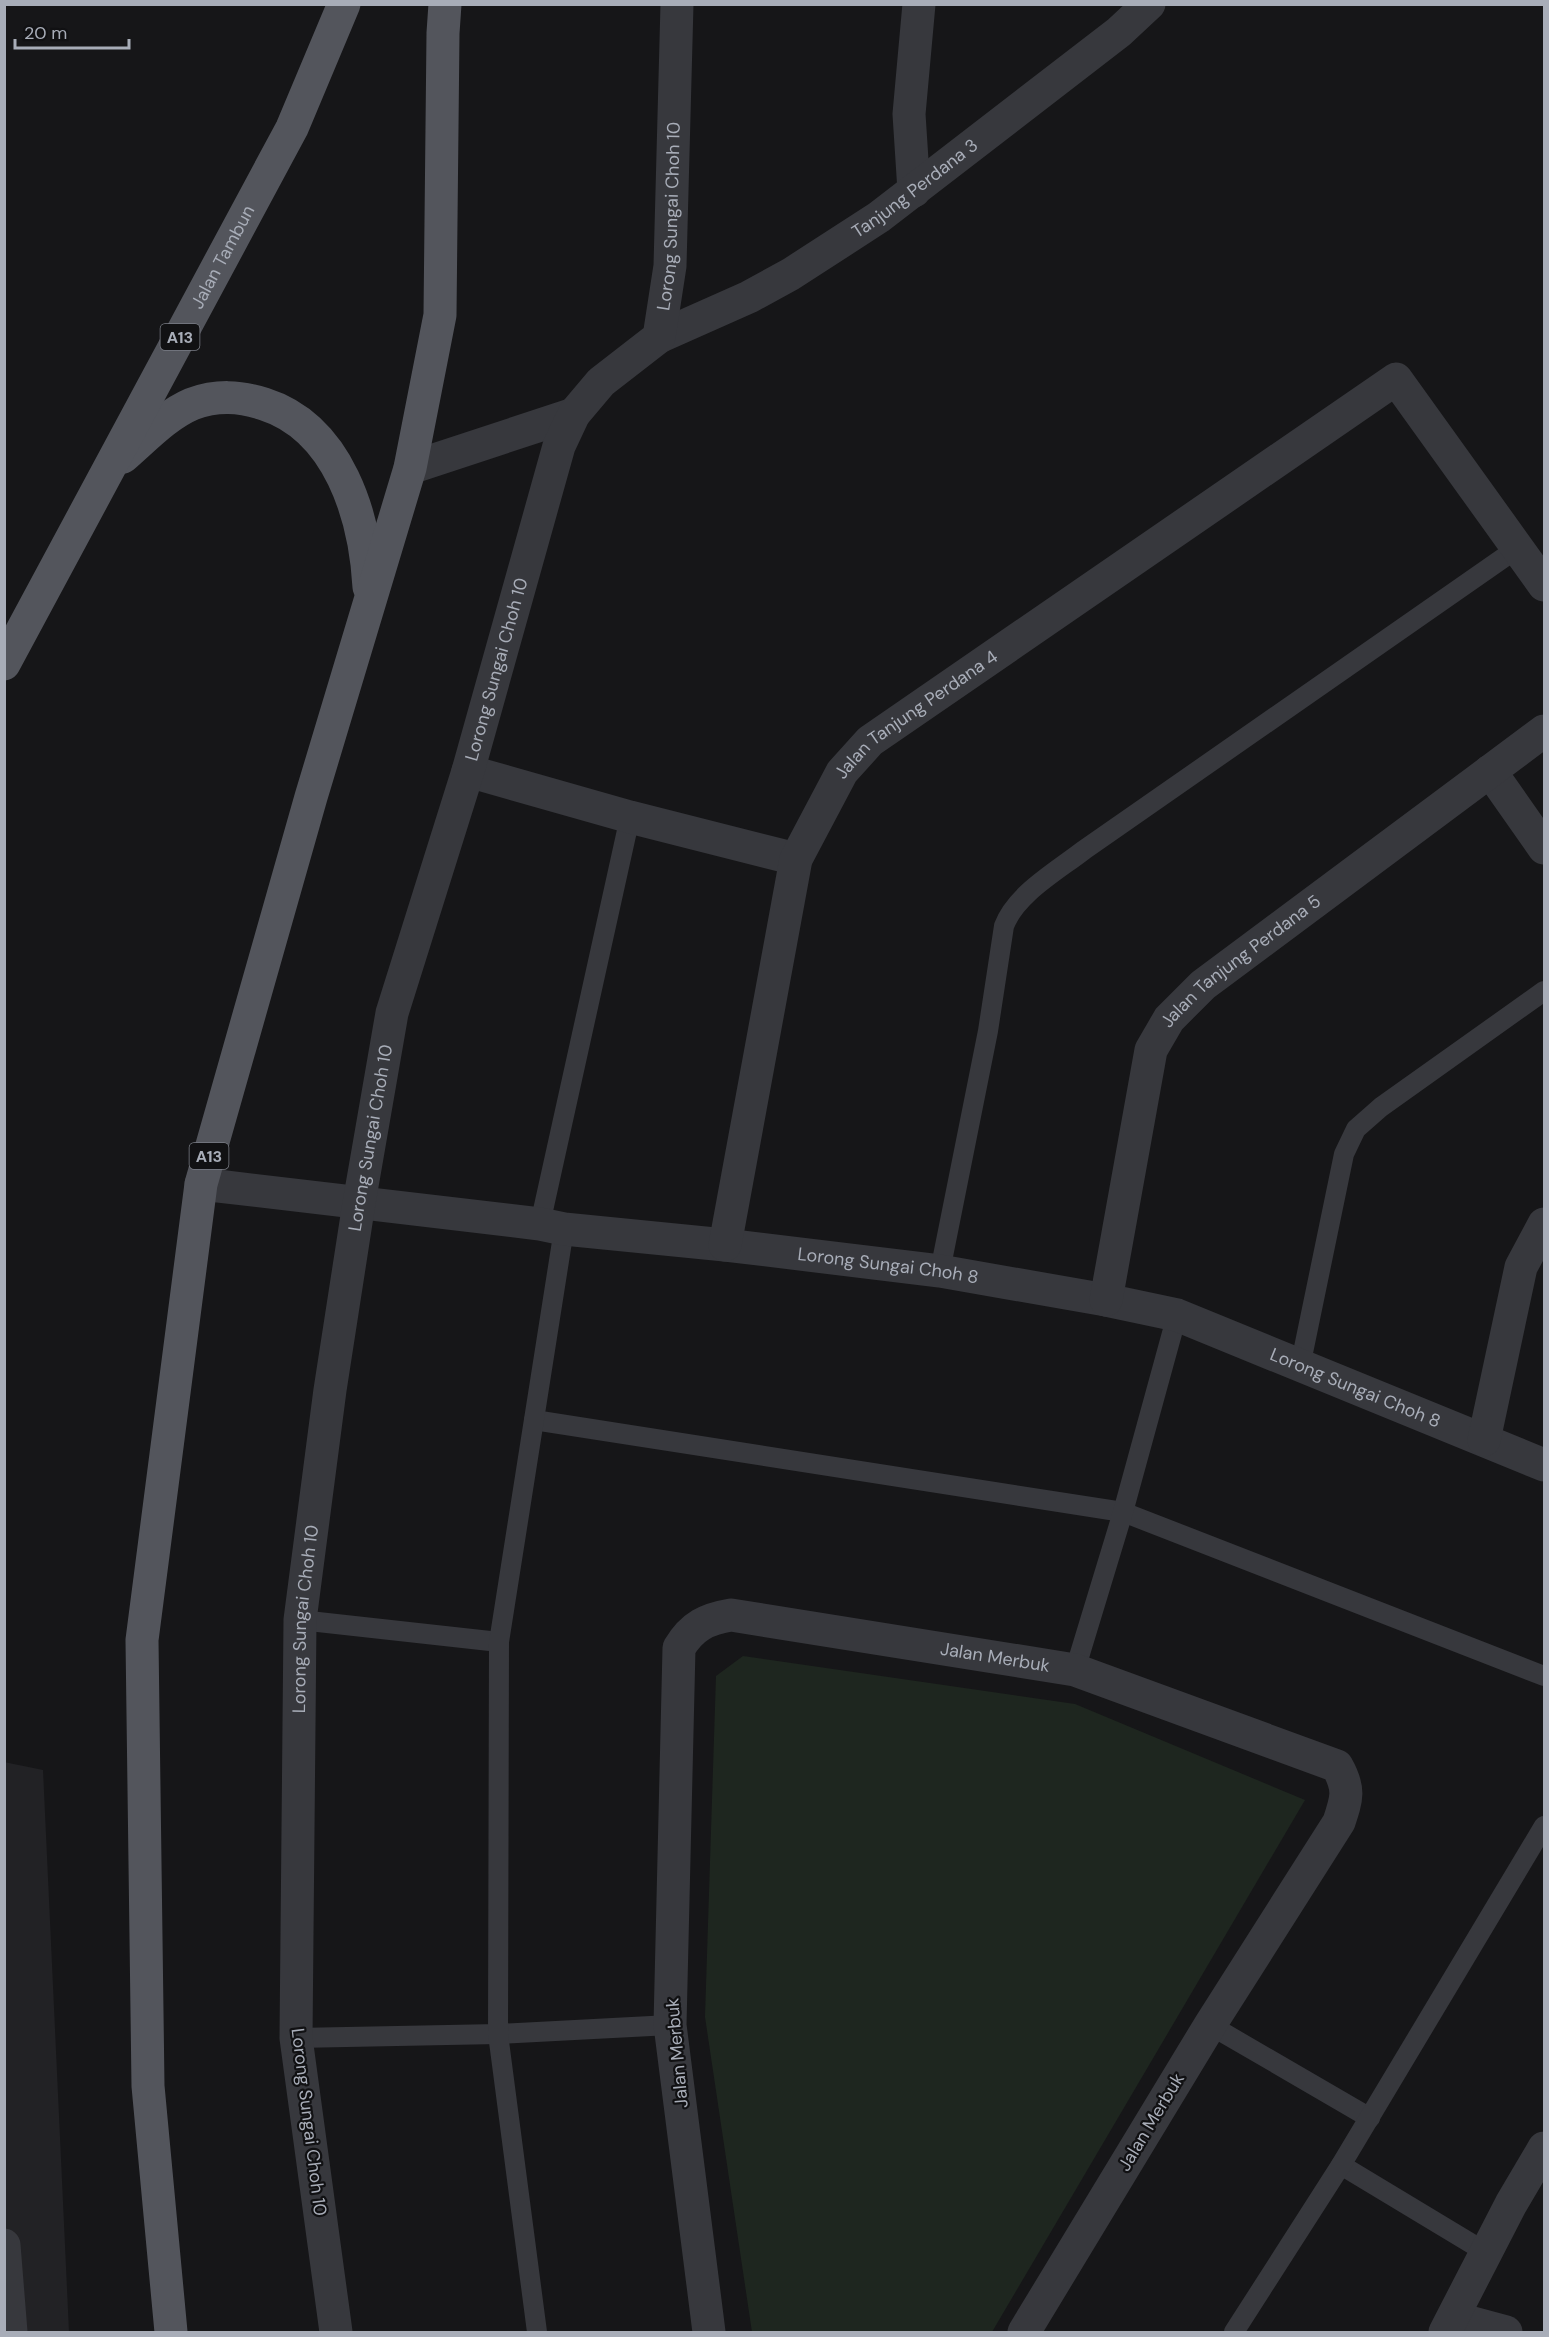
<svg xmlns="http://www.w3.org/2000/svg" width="1549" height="2337" font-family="'DM Sans',sans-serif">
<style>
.built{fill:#222225}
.green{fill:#1e261f}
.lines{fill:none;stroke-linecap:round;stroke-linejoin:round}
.service{stroke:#37383d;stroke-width:20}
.minor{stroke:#37383d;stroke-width:33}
.primary{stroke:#53555c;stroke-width:33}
.labels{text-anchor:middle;stroke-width:4.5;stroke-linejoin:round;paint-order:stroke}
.shield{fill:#111113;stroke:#7b7e86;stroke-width:1.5}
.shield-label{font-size:16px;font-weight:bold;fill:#a8adb8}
.street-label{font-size:18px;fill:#a8adb8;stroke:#111113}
</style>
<rect width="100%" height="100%" fill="#161618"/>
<path class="built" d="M4 1762 43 1770 69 2332H5Z"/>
<path class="green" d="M743 1656 1075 1704 1305 1800 992 2332H752L705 2017 716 1676Z"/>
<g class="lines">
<g class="service">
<path d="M540 1224 630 817"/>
<path d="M940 1271 988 1031 1004 926C1016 894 1057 871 1084 850L1519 547"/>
<path d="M1300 1367 1344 1154 1356 1129 1381 1107 1544 991"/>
<path d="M534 1420 1123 1512 1544 1676"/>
<path d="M300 1620 499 1642"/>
<path d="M1075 1670 1123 1512 1177 1315"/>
<path d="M1210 2025 1370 2118"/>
<path d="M296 2038 498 2034 670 2025"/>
<path d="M1341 2165 1487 2253"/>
<path d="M537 2332 498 2034 499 1642 564 1229"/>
<path d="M1234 2332 1341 2165 1544 1826"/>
</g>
<g class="minor">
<path d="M914 191 909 114 919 4"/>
<path id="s1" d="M659 337 749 297 791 274 879 217 1119 32 1149 4"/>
<path d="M410 468 574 414"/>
<path d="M468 771 630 817 796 859"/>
<path d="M1490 771 1544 848"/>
<path id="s2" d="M201 1184 540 1224 564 1229 725 1245 940 1271 1106 1300 1177 1315 1544 1465"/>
<path id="s3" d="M725 1245 796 859 842 772 870 741 1396 379 1544 585"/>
<path id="s4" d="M1106 1300 1151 1050 1169 1019 1203 985 1544 731"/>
<path d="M1484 1440 1521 1267 1544 1224"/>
<path d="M4 2245 11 2332"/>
<path d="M1454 2318 1506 2332"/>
<path id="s5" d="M336 2332 296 2038 300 1620 330 1390 359 1203 392 1013 468 771 559 446 574 414 601 382 659 337 670 266 677 4"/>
<path id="s6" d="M709 2332 670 2025 679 1648C692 1626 707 1619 731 1615L1075 1670 1337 1766C1350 1789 1347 1798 1339 1822L1210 2025 1024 2332"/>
<path d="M1445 2332 1511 2204 1544 2148"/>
</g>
<g class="primary">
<path d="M123 457C145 438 166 415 192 404 217 395 239 396 264 404 339 428 365 516 369 587"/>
<path id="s7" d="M4 664 292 128 344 4"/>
<path d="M171 2332 148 2086 142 1640 201 1184 311 797 410 468 440 315 443 33 445 4"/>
</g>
</g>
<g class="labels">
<g class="shield">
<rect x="160.5" y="324" width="39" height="26" rx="4.5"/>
<rect x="189.5" y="1143" width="39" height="26" rx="4.5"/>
</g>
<g class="shield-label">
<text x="180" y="343">A13</text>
<text x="209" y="1162">A13</text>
</g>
<g class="street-label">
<text dy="6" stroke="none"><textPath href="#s1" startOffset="297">Tanjung Perdana 3</textPath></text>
<text dy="6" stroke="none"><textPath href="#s5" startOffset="2192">Lorong Sungai Choh 10</textPath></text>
<text dy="6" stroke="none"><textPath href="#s7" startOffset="462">Jalan Tambun</textPath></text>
<text dy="6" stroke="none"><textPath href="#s5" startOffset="1688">Lorong Sungai Choh 10</textPath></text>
<text dy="6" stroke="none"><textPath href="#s3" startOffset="585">Jalan Tanjung Perdana 4</textPath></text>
<text dy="6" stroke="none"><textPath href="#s4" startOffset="382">Jalan Tanjung Perdana 5</textPath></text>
<text dy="6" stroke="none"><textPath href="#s5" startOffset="1202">Lorong Sungai Choh 10</textPath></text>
<text dy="6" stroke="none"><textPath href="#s2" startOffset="692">Lorong Sungai Choh 8</textPath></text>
<text dy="6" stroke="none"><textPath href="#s2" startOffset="1178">Lorong Sungai Choh 8</textPath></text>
<text dy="6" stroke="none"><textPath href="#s5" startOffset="716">Lorong Sungai Choh 10</textPath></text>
<text dy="6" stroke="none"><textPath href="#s6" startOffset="1018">Jalan Merbuk</textPath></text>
<text transform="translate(677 2053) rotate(-95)" y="6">Jalan Merbuk</text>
<text transform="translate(309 2122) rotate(83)" y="6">Lorong Sungai Choh 10</text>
<text transform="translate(1151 2122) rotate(-59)" y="6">Jalan Merbuk</text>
</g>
</g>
<rect width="1549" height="2337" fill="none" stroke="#a8adb8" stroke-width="12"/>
<path d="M15 39v9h114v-9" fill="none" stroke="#a8adb8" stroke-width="3"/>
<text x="24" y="39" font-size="18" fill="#a8adb8" stroke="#111113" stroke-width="4.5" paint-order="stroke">20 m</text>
</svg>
